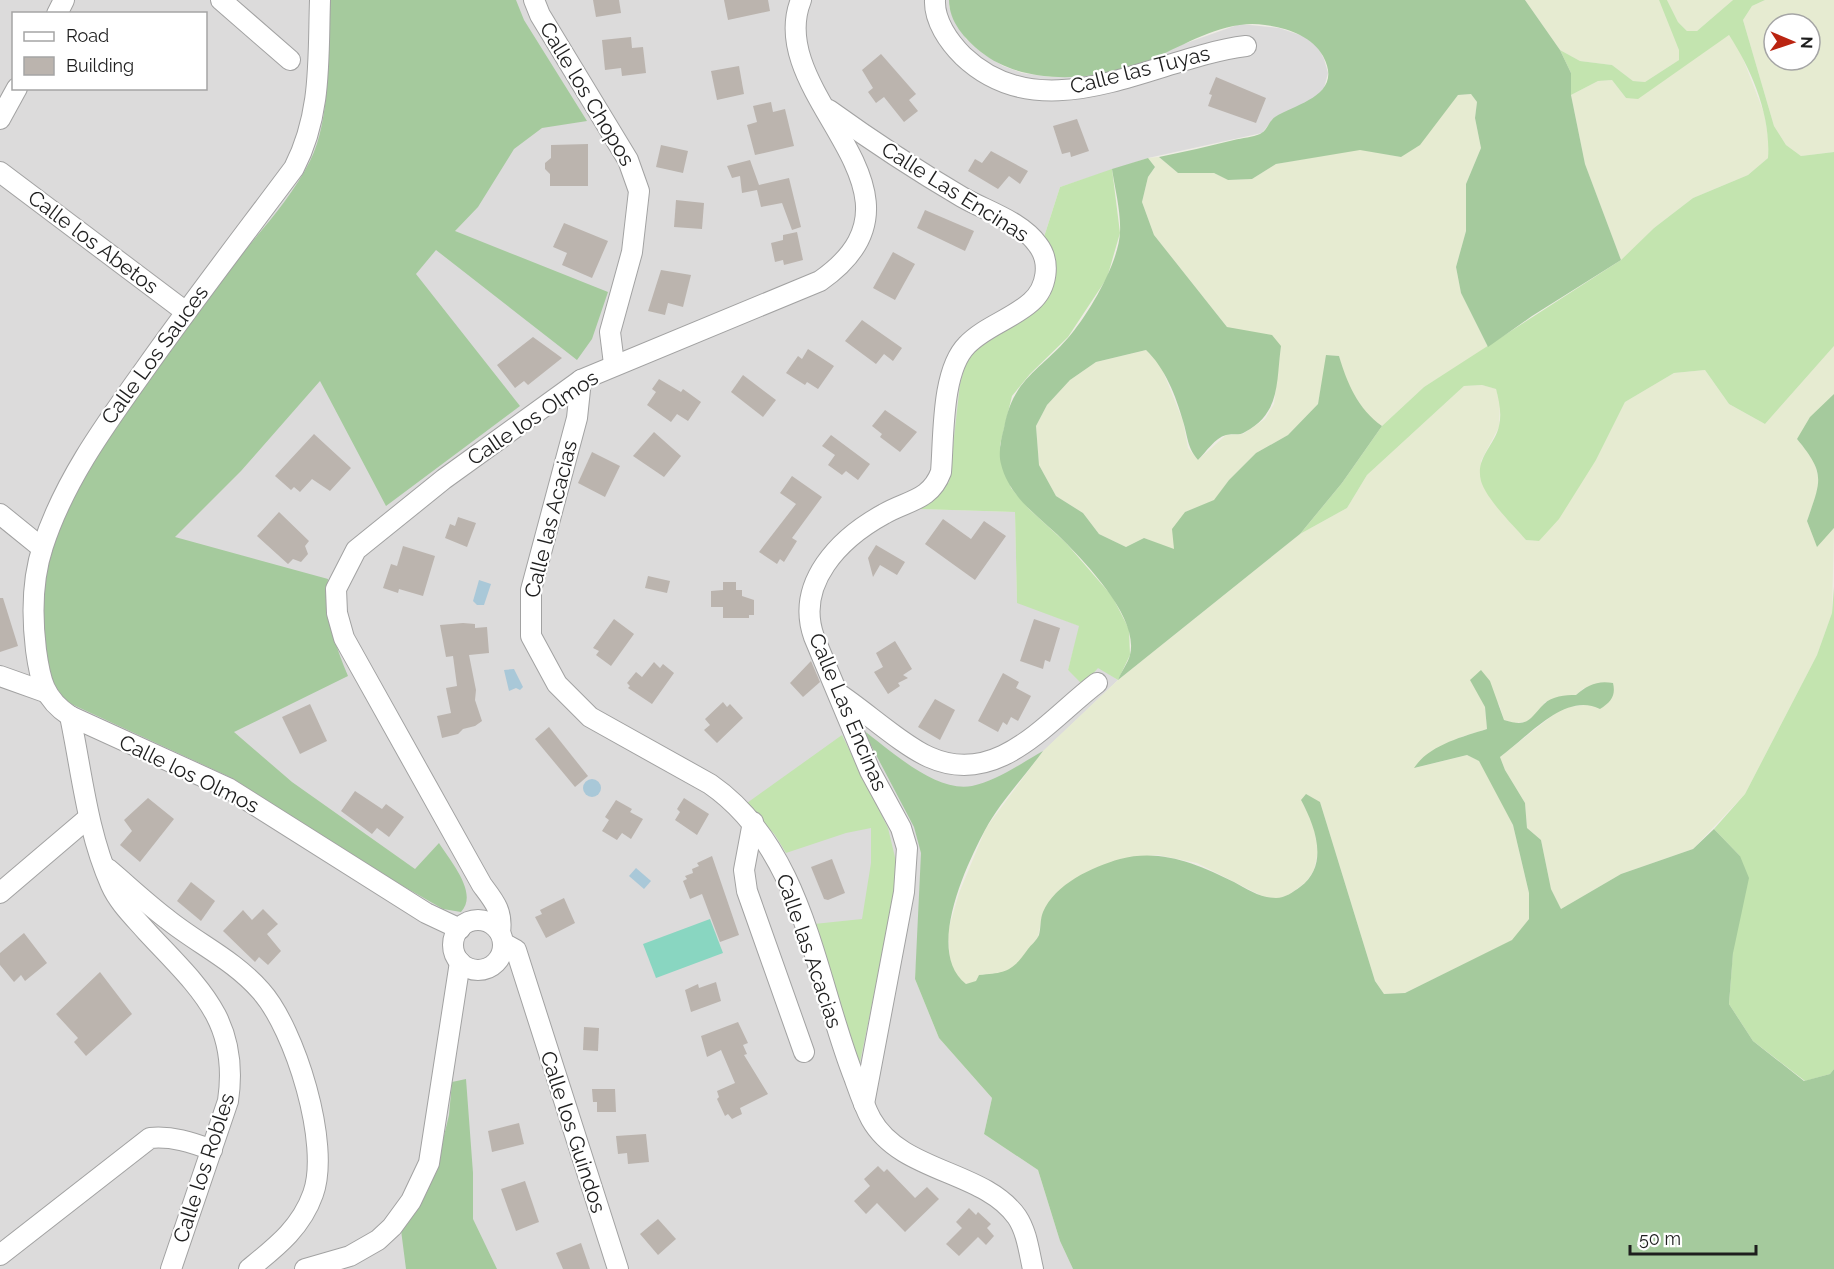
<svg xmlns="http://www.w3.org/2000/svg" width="1834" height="1269" font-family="Raleway,sans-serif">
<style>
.residential{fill:#dcdbdb;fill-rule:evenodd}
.farmland{fill:#e6ebd1;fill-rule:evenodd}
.grass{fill:#c3e4af}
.forest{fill:#a5ca9d}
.pitch{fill:#89d6c1}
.water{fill:#a9c8d8}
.building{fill:#bbb4ae}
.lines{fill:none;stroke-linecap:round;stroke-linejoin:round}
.minor-casing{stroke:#a2a2a2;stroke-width:22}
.minor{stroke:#fff;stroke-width:20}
.labels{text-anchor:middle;stroke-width:4.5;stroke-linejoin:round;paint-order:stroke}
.street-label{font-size:21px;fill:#1e1e1e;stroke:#fff}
</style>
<rect width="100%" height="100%" fill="#eeece4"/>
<path class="residential" d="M0 0H949V7L966 39 984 54 1003 66 1022 73 1050 77H1078L1152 59 1178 46 1240 24 1279 28 1306 37 1318 47 1324 59 1328 73 1324 88 1315 98 1274 118 1262 133 1148 158 1060 187 1044 237 1055 255 1056 272 1050 296 1036 311 952 467 949 482 921 509 1015 512 1017 602 1080 626 1068 670 1084 684 1098 667 1118 680 943 847 920 907 915 979 939 1038 992 1098 984 1134 1038 1170 1060 1241 1073 1269H0ZM14 14H206V88H14Z"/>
<g class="farmland">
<path d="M1525 0H1659L1680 44 1679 60 1645 82 1633 81 1612 65 1580 61 1560 50Z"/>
<path d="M1667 0H1733L1697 31H1687L1678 22Z"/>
<path d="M1765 0H1834V152L1801 156 1786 145 1774 126 1743 20 1752 6ZM1774 24H1810V60H1774Z"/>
<path d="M1729 35 1740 51 1764 113 1769 142 1768 158 1748 175 1693 198 1654 228 1621 260 1585 164 1571 95 1598 81 1612 80 1626 98Z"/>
<path d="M1471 94 1477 102 1475 118 1481 148 1466 184V231L1456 267 1461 293 1488 347 1424 387 1382 426 1368 416 1346 382 1339 356 1327 355 1318 404 1288 435 1256 453 1229 480 1214 501 1185 512 1174 550 1144 538 1126 547 1099 534 1083 513 1056 496 1039 465 1036 426 1047 405 1070 380 1096 362 1146 350 1160 364 1183 421 1188 448 1198 460 1226 435 1243 434 1265 419 1274 404 1281 346 1227 327 1154 235 1142 202 1148 177 1155 167 1148 158 1159 157 1178 173H1214L1228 180 1252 179 1276 164 1360 149 1401 157 1458 95Z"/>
<path d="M1834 346V394L1797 439 1814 460 1820 484 1807 521 1817 546 1834 528 1832 613 1817 655 1745 794 1693 849 1621 874 1561 909 1551 889 1541 840 1527 828 1525 803 1505 770 1500 757 1562 708 1591 704 1584 688 1576 695 1545 702 1536 716 1526 722 1514 723 1504 720 1499 704 1471 680 1485 707 1487 729 1461 737 1415 768 1467 755 1479 761 1496 787 1513 825 1529 893V919L1513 940 1405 993 1384 994 1375 981 1320 802 1301 800 1314 825 1318 851 1314 870 1306 882 1290 894 1278 899 1262 896 1197 863 1158 855 1121 859 1043 912 1038 937 1018 964 1005 973 979 975 976 982 966 984 957 977 950 962 948 931 959 893 986 828 1043 751 1118 680 1300 534 1347 508 1367 475 1464 386 1482 385 1496 389 1500 404 1499 427 1481 461 1500 511 1526 540 1539 541 1596 460 1625 402 1674 373 1705 370 1729 404 1765 424Z"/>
</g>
<g class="grass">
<path d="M1659 0H1667L1678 22 1687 31H1697L1733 0H1765L1752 6 1743 20 1774 126 1786 145 1801 156 1834 152V346L1765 424 1729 404 1705 370 1674 373 1625 402 1596 460 1559 519 1539 541 1526 540C1513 525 1487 500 1481 481 1475 458 1495 445 1499 426 1502 413 1499 401 1496 389L1482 385 1464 386 1367 475 1347 508 1300 534 1342 483 1382 426 1424 387 1621 260 1654 228 1693 198 1748 175 1768 158C1771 116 1752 70 1729 35L1638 99 1626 98 1612 80 1598 81 1571 95V73L1560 50 1580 61 1612 65 1633 81 1645 82 1679 60V50Z"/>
<path d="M1112 169 1120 233 1107 278 1068 337 1030 374 1012 396 1000 445 1011 488 1029 509 1066 543 1112 596 1129 629 1130 655 1118 680 1098 668 1083 685 1068 670 1079 626 1017 603 1015 512 920 509 949 482 960 384 966 363 977 349 1036 311 1050 296 1056 272 1055 256 1044 237 1060 187Z"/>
<path d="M1834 587V1069L1830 1074 1805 1081 1753 1041 1729 1004 1740 856 1714 829 1745 794 1817 655 1832 613Z"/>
<path d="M842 735 888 828 899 874 859 1067 814 924 862 919 871 863V828L846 833 786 853 775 835 747 803Z"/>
</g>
<g class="forest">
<path d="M330 0H516L524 20 587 121 542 128 514 149 478 207 455 231 608 292 592 339 577 360 436 250 416 274 520 406 386 506 320 381 241 471 175 537 328 579C325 614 334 643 348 676L234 732 292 782 415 869 439 843C450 861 479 893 461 912L443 909 368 866 232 778 69 703C49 686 44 654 44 628 44 602 43 573 51 547 67 497 98 452 128 409 163 357 200 308 238 259 263 228 292 197 310 161 332 118 327 48 330 0Z"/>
<path d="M949 0H1525L1560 50 1571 73V95L1585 164 1621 260 1532 316 1488 347 1461 293 1456 267 1466 231V184L1481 148 1475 118 1477 102 1471 94 1458 95 1420 145 1401 157 1360 150 1276 164 1252 179 1228 180 1214 173H1178L1159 157C1184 152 1209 146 1234 140 1242 138 1253 137 1260 134 1267 131 1269 121 1275 117 1298 103 1344 95 1323 56 1312 36 1287 28 1265 25 1226 19 1189 43 1154 58 1104 81 1026 88 981 52 965 39 949 22 949 0Z"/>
<path d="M1148 158 1155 167 1148 177 1142 202 1154 235 1227 327 1272 335 1281 346C1276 382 1281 413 1245 432 1239 436 1233 433 1226 435 1215 438 1206 452 1198 460 1187 447 1188 437 1183 421 1176 396 1165 368 1146 350L1096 362 1070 380 1047 405 1036 426 1039 465 1056 496 1083 513 1099 534 1126 547 1144 538 1174 549 1172 529 1185 512 1214 500 1229 480 1256 453 1288 435 1318 404 1326 355 1339 356C1347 383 1358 409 1382 426L1342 483 1300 534 1118 680C1121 672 1128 663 1130 655 1139 619 1090 568 1067 544 1043 519 1010 500 1001 464 998 453 1001 439 1004 428 1013 379 1038 372 1068 338 1088 315 1119 263 1120 232 1121 212 1115 189 1112 169Z"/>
<path d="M1834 394V528L1817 547 1807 521C1821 480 1826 474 1797 439L1810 417Z"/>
<path d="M1481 670 1490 681 1504 720C1529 728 1529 719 1544 704 1552 696 1565 695 1576 695 1587 685 1598 680 1613 683 1616 696 1611 702 1600 709 1565 691 1527 738 1500 757L1505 770 1525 803 1527 828 1541 840 1551 889 1561 909 1621 874 1693 849 1714 829 1740 856 1749 878 1733 953 1729 1004 1753 1041 1804 1081 1830 1074 1834 1069V1269H1073L1060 1241 1038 1170 984 1134 992 1098 939 1038 915 979 921 853 914 827 863 730C890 750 936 793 972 786 996 781 1022 763 1043 751 1025 776 1000 802 985 830 966 866 925 952 966 984L976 981 979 975C1006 973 1012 972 1028 949 1031 945 1037 940 1039 935 1041 928 1040 919 1043 912 1055 884 1092 867 1120 859 1160 848 1198 864 1234 882 1247 889 1260 898 1276 898 1285 898 1293 892 1300 887 1330 865 1315 826 1301 800L1306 794 1320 802 1375 981 1384 994 1405 993 1512 940 1529 919V893L1513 825 1479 761 1467 755 1414 768C1429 745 1462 737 1487 729L1485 707 1470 680Z"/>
<path d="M466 1079 473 1173V1219L497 1269H406L401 1230 441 1148 449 1115 452 1082Z"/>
</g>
<path class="pitch" d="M710 919 723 953 656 978 643 944Z"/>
<g class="water">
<path d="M479 580 491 584 484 605H477L473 601Z"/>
<path d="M514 669 523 687 520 690 516 688 509 691 504 670Z"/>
<circle cx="592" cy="788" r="9"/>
<path d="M636 868 651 881 644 889 629 876Z"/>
</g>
<g class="building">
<path d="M593 0H619L621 13 596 17Z"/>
<path d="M724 0H768L770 11 728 20Z"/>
<path d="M631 37 632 48 643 47 646 73 622 76 621 68 605 70 602 40Z"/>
<path d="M881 54 916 94 909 100 918 111 904 122 884 97 876 103 868 92 873 88 862 70Z"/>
<path d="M739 66 744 94 717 100 711 71Z"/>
<path d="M1216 77 1266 98 1256 123 1208 106 1212 95 1209 94Z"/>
<path d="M771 102 773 112 785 109 794 146 755 155 747 125 757 122 753 106Z"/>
<path d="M1077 119 1089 151 1071 157 1070 152 1062 154 1053 126Z"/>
<path d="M588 144V186H550V174L545 169V163L551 158V145Z"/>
<path d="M661 145 688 151 683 173 656 167Z"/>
<path d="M991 151 1028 171 1020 184 1009 176 998 189 968 171 975 159 982 163Z"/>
<path d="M750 160 759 185 789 178 801 227 792 230 782 203 761 207 757 190 742 193 740 176 732 178 727 166Z"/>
<path d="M676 200 704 203 702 229 674 227Z"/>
<path d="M925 210 974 231 965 251 917 228Z"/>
<path d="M564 223 608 241 592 278 562 265 567 253 553 247Z"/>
<path d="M797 232 803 260 784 265 783 260 775 262 771 243 783 240V235Z"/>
<path d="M893 252 915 264 895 300 873 288Z"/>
<path d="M661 270 691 275 683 307 668 303 665 315 648 311Z"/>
<path d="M862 320 902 348 893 361 884 354 876 364 845 341Z"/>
<path d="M533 337 562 358 528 385 524 381 515 388 497 365Z"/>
<path d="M808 349 834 366 818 389 807 382 805 385 786 373 798 356 802 359Z"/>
<path d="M743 375 776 400 763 417 731 392Z"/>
<path d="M659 379 681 392 683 389 701 402 688 421 677 414 671 422 647 405 656 392 652 389Z"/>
<path d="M885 410 917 432 900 452 880 437 882 434 872 426Z"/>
<path d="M654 432 681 456 664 477 633 456Z"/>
<path d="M314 434 351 468 330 491 312 479 300 492 294 487 291 490 275 476Z"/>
<path d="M831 435 870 464 858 480 846 471 842 475 828 465 835 455 822 446Z"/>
<path d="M592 452 620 466 605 497 578 483Z"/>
<path d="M792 476 822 497 792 538 797 541 784 562 780 559 777 564 759 552 796 504 780 493Z"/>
<path d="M279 512 309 541 305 546 308 554 301 562 293 559 288 564 257 536Z"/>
<path d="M458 517 476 523 467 547 445 538 450 524 455 526Z"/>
<path d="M943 519 971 539 984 521 1006 536 975 580 925 544Z"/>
<path d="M876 545 905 562 897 575 880 565 873 577 868 558Z"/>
<path d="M403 546 435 556 423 596 399 589 398 593 383 588 391 564 397 566Z"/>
<path d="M648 576 670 581 667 593 645 588Z"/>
<path d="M723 582H736V590H742V596L754 600V615H749V618H723V607H711V591L723 590Z"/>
<path d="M0 598H3L18 646 0 652Z"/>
<path d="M614 619 634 634 611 666 596 655 599 651 593 648Z"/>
<path d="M1034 619 1060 628 1050 662 1045 660 1043 669 1020 661Z"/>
<path d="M463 623 475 624V628L487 627 489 653 469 655 476 690 475 700 482 721 475 726 463 729 458 734 442 738 437 716 451 713 446 688 457 686 453 656 446 657 440 625Z"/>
<path d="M895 641 912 669 903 675 908 678 898 683 900 686 888 694 874 672 883 667 876 653Z"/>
<path d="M811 661 820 682 803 697 790 683Z"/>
<path d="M654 662 660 668 663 664 674 673 652 704 628 688 630 686 627 683 636 672 642 677Z"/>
<path d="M1003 673 1019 682 1016 688 1031 696 1018 721 1011 717 1007 725 1003 722 998 732 978 721Z"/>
<path d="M935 699 955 710 940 740 918 727Z"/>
<path d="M723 702 727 707 730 704 743 718 717 743 704 730 710 725 705 719Z"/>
<path d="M310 704 327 741 300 754 282 717Z"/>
<path d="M549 727 588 776 575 787 535 739Z"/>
<path d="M355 791 382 809 386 804 404 817 389 837 377 828 372 834 341 811Z"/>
<path d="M148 798 174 819 140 862 120 845 132 831 124 820Z"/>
<path d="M684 798 709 814 697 835 675 820 680 812 677 809Z"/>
<path d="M616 800 632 809 630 812 643 819 631 839 622 833 617 840 602 831 609 820 605 817Z"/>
<path d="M712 856 739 935 720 942 702 894 690 899 683 881 687 879 685 876 693 873 692 869 699 866 697 863Z"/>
<path d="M832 859 845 893 828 900 824 899 811 867Z"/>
<path d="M191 882 215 901 201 921 177 901Z"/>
<path d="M564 898 575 923 546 938 535 917 542 914 540 910Z"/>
<path d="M263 909 278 924 267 934 281 951 268 965 259 957 255 962 223 931 243 910 252 920Z"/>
<path d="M24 933 47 963 25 981 21 975 14 982 0 965V953Z"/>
<path d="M100 972 132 1014 86 1056 74 1042 78 1038 56 1014Z"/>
<path d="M716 982 721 1001 691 1012 685 990 698 984 699 988Z"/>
<path d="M738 1022 748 1043 743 1045 747 1054 744 1055 768 1094 740 1108 742 1114 732 1119 728 1114 725 1116 717 1099 719 1097 717 1091 735 1083 721 1050 707 1057 701 1036Z"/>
<path d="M584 1027 599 1028 598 1051 583 1050Z"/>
<path d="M592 1089H615L616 1112H597V1102H593Z"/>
<path d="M519 1123 524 1144 492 1152 488 1131Z"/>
<path d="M646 1134 649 1162 628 1164 627 1153 618 1154 616 1136Z"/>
<path d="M878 1166 884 1172 887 1169 915 1198 927 1187 939 1199 905 1232 877 1203 866 1214 854 1201 870 1186 864 1179Z"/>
<path d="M525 1181 539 1222 516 1231 501 1189Z"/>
<path d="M969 1208 976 1215 978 1212 991 1224 987 1228 994 1236 986 1245 978 1237 959 1256 946 1244 962 1228 956 1222Z"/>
<path d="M658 1219 676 1239 658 1255 640 1234Z"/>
<path d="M581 1243 590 1269H563L556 1253Z"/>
</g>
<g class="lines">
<defs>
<g id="minor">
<path d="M221 0 290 60"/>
<path d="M320 0C318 59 322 114 294 168 244 235 193 301 145 369 105 425 64 481 43 546 32 579 32 617 36 650 40 680 44 699 70 716L228 788 426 913 460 929"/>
<path d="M534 0 540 15 628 160 639 191 632 252 610 332 614 364"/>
<path d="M935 0C934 21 949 42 963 56 1045 134 1155 57 1246 46"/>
<path d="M57 14 64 0"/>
<path d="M829 110C872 141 916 170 962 197 986 211 1021 221 1038 245 1051 262 1047 288 1031 302 1012 319 984 327 967 345 941 371 944 438 941 472 930 501 908 500 884 514 840 538 795 583 814 637L870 771 901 828 907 848 904 892 864 1104"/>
<path d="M0 119 17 88"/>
<path d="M0 172 186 312"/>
<path d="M581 380 577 418 531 590V636L557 684 590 717 710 784C804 849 815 978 854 1077 859 1091 864 1106 871 1119 901 1173 984 1170 1017 1217 1027 1232 1029 1252 1033 1269"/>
<path d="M0 514 42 548"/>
<path d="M0 676 45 692"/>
<path d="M839 694C865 711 902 745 929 757 998 788 1047 721 1097 683"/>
<path d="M70 716C82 773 87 831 111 885 119 903 134 917 147 932 198 987 240 1020 228 1101L171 1269"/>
<path d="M753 822 744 870 747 891 804 1052"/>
<path d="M108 869C127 885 146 903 167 919 198 944 234 960 261 991 295 1029 331 1145 313 1194 301 1228 276 1247 249 1269"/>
<path d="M0 893 88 818"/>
<circle cx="478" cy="945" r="25"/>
<path d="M500 932C503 911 494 901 482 885L344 638 337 613 336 589 356 550 444 479 581 380 820 281C949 191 762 97 801 0"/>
<path d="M503 943 516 950 618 1269"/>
<path d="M0 1255 150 1138C172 1136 191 1142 212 1150"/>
<path d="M305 1269 350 1256 378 1240 392 1227 411 1201 429 1163 460 962"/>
</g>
</defs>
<use href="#minor" class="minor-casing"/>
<use href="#minor" class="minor"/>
</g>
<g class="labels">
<g class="street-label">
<text transform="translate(1140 70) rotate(-14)" y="7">Calle las Tuyas</text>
<text transform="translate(587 94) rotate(59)" y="7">Calle los Chopos</text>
<text transform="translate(955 192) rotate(32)" y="7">Calle Las Encinas</text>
<text transform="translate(93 242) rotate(37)" y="7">Calle los Abetos</text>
<text transform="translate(155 355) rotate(-54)" y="7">Calle Los Sauces</text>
<text transform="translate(533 418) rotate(-34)" y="7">Calle los Olmos</text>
<text transform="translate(551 519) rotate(-76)" y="7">Calle las Acacias</text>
<text transform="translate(848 712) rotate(67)" y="7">Calle Las Encinas</text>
<text transform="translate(189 774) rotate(26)" y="7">Calle los Olmos</text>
<text transform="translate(809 951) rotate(71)" y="7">Calle las Acacias</text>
<text transform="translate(573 1132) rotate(72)" y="7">Calle los Guindos</text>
<text transform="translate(204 1168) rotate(-72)" y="7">Calle los Robles</text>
</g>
</g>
<rect x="12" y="12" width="195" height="78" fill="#ffffff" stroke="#a5a5a5" stroke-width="1.5"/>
<rect x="24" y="32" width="30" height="9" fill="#ffffff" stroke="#a5a5a5" stroke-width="1.5"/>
<text x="66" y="42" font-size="18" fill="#1e1e1e">Road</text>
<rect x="24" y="57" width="30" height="18" fill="#bbb4ae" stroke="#a5a5a5" stroke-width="1.5"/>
<text x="66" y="72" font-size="18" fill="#1e1e1e">Building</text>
<g transform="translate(1792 42) rotate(92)"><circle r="28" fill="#ffffff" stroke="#a5a5a5" stroke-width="1.5"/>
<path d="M0-4.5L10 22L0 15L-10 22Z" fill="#ba2411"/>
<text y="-9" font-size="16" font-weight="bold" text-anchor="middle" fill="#1e1e1e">N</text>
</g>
<path d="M1630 1245v9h126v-9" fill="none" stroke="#1e1e1e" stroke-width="3"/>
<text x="1639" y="1245" font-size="18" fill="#1e1e1e" stroke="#ffffff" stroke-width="4.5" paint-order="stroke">50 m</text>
</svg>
